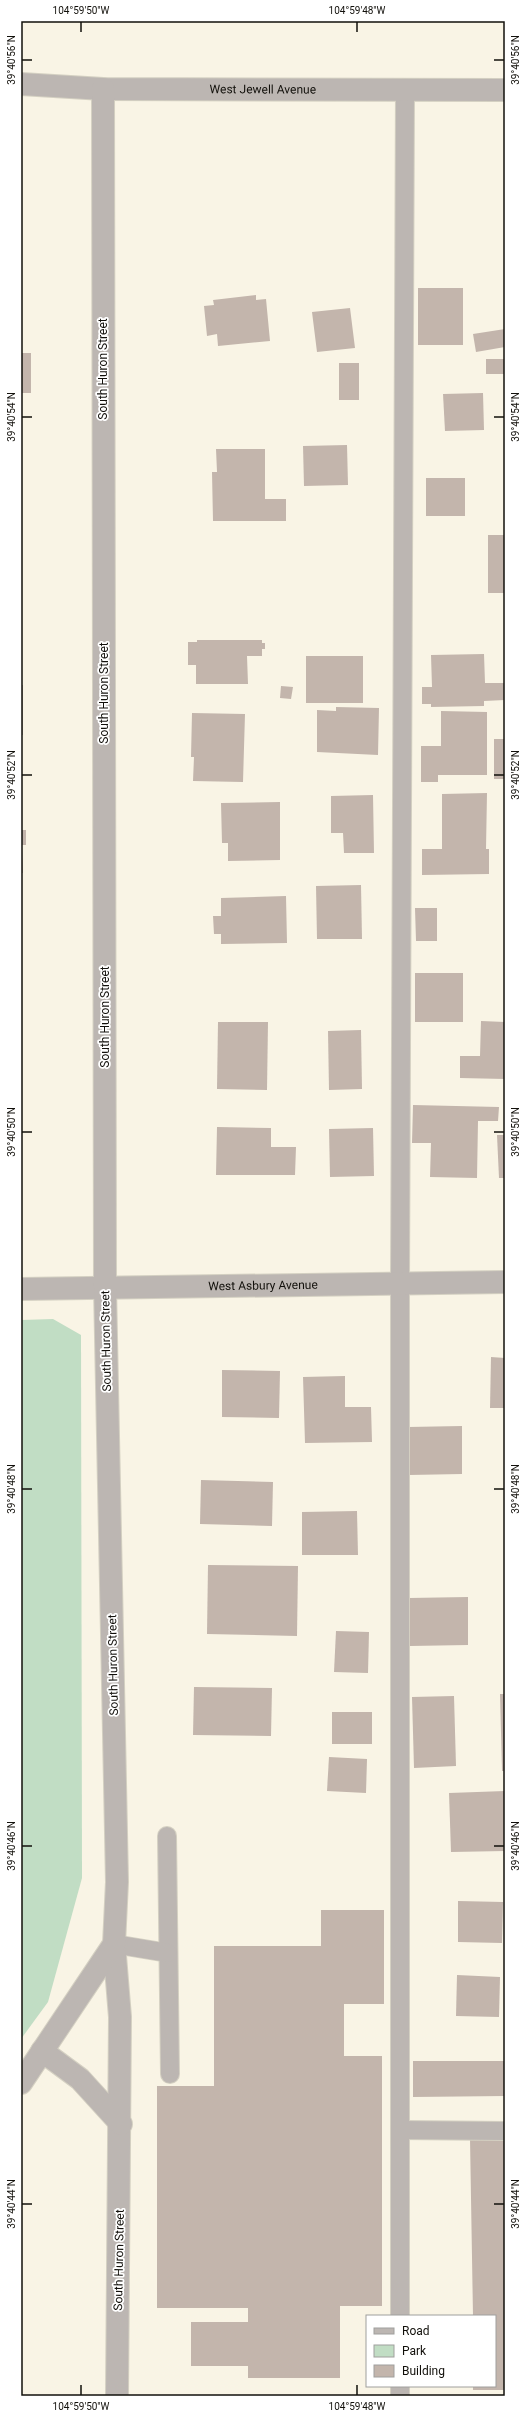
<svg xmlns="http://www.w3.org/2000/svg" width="526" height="2417" font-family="Roboto,sans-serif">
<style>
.green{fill:#c1ddc4}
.building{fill:#c3b5ac}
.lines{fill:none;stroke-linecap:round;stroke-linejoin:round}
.service-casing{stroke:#d4d0c2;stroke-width:20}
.minor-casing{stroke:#d4d0c2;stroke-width:24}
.service{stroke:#bcb6b2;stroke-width:18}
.minor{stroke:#bcb6b2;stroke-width:22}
.ticks{fill:none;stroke:#12100b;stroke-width:1.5}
.labels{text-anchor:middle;stroke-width:3.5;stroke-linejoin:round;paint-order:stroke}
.street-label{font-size:12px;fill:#12100b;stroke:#fff}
.neatline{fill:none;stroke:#12100b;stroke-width:1.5}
.ticks-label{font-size:10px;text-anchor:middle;fill:#12100b}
</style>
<rect width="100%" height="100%" fill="#f9f4e5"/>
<path class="green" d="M53 1319 81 1335 82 1878 48 2002 21 2039V1320Z"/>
<g class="building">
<rect x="418" y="288" width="45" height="57"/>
<path d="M256 295V300L266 299 270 341 218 346 217 334 207 336 204 306 214 305 213 300Z"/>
<path d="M350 308 355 348 317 352 312 312Z"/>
<path d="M505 329V347L476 352 473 334Z"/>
<rect x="21" y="353" width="10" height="40"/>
<rect x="486" y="359" width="18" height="15"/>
<rect x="339" y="363" width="20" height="37"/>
<path d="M483 393 484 430 445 431 443 394Z"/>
<path d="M347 445 348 485 304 486 303 446Z"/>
<path d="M216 449H265V499H286V521H213L212 472H217Z"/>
<rect x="426" y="478" width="39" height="38"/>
<rect x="488" y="535" width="17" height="58"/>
<path d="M197 640H262V643H265V649H262V656H247L248 684H196V665H188V642H197Z"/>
<path d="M484 654 485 683H505V700L484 701V706L431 707V704H422V687H432L431 655Z"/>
<rect x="306" y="656" width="57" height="47"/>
<rect x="21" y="685" width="2" height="50"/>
<path d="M281 686 293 687 291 699 280 698Z"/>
<path d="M336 707 379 708 378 755 317 752V710L336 711Z"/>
<path d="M441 711 487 712V775H438V782H421V746H441Z"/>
<path d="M192 713 245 714 243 782 193 781 194 757H191Z"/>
<rect x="494" y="739" width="11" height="40"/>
<path d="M487 793 486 849H489V874L422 875V849H442V794Z"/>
<path d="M373 795 374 853H344L343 833H331V796Z"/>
<path d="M280 802V860L228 861V843H222L221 803Z"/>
<rect x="21" y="830" width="5" height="15"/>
<path d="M21 848H22L23 873H21Z"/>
<path d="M361 885 362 939H317L316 886Z"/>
<path d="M286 896 287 943 221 944V934H214L213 916H221V898Z"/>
<path d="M415 908H437V941H416Z"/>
<rect x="415" y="973" width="48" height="49"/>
<path d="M481 1021 505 1022V1079L460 1078V1056H480Z"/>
<path d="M218 1022H268L267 1090 217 1089Z"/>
<path d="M361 1030 362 1089 329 1090 328 1031Z"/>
<path d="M413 1105 499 1107 498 1121H478L477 1178 430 1177 431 1143H412Z"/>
<path d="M217 1127 271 1128V1147H296L295 1175H216Z"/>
<path d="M373 1128 374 1176 330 1177 329 1129Z"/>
<path d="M497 1135H505V1178H499Z"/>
<path d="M491 1357 505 1358V1408H490Z"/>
<path d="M222 1370 280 1371 279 1418 222 1417Z"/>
<path d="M345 1376V1407H371L372 1442 305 1443 303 1377Z"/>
<path d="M462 1426V1474L409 1475 408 1427Z"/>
<path d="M201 1480 273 1482 272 1526 200 1524Z"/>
<path d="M357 1511 358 1555H302V1512Z"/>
<path d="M208 1565 298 1566 297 1636 207 1634Z"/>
<path d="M468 1597V1645L410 1646 409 1598Z"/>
<path d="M336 1631 369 1632 368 1673 334 1672Z"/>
<path d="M194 1687 272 1688 271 1736 193 1735Z"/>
<path d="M500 1694H505V1771H502Z"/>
<path d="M454 1696 456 1766 414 1768 412 1697Z"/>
<rect x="332" y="1712" width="40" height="32"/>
<path d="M329 1757 367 1759 366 1793 327 1791Z"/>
<path d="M505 1791V1851L451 1852 449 1793Z"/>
<path d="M458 1901 503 1902 502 1943 458 1942Z"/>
<path d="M321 1910H384V2004H344V2056H382V2306H340V2378H248V2366H191V2322H248V2308H157V2086H214V1946H321Z"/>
<path d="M457 1975 500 1977 499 2017 456 2016Z"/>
<path d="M413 2061H505V2096L413 2097Z"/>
<path d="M505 2137V2390H473V2386H495V2316H473L470 2138Z"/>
</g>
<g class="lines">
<defs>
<g id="service">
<path d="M167 1836 170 2074"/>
<path d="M114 1944 168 1953"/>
<path d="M400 2130 505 2131"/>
<path d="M400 2316V1283L405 90"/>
<path d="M400 2386V2396"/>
</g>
<g id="minor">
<path id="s1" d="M21 84 103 89 505 90"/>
<path id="s2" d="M21 1289 505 1282"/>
<path d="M114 1944 120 2017 117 2396"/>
<path d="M42 2051 80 2079 121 2124"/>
<path d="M21 2083 114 1944 117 1882 105 1287 103 89"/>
</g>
</defs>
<use href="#service" class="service-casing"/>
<use href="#minor" class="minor-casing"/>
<use href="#service" class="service"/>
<use href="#minor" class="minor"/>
</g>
<path class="ticks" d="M81 22V32M357 22V32M22 60H32M494 60H504M22 417H32M494 417H504M22 775H32M494 775H504M22 1132H32M494 1132H504M22 1489H32M494 1489H504M22 1846H32M494 1846H504M22 2204H32M494 2204H504M81 2385V2395M357 2385V2395"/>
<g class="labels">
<g class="street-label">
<text dy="4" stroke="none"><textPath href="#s1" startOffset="242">West Jewell Avenue</textPath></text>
<text transform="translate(103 369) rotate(-90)" y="4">South Huron Street</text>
<text transform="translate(104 693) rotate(-90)" y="4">South Huron Street</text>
<text transform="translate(105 1017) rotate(-90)" y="4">South Huron Street</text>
<text dy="4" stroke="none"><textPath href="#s2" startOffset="242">West Asbury Avenue</textPath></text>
<text transform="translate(106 1341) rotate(-91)" y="4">South Huron Street</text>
<text transform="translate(113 1665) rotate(-91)" y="4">South Huron Street</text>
<text transform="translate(119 2260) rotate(-89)" y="4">South Huron Street</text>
</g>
</g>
<rect width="526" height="2417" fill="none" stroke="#ffffff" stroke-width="44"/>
<rect x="366" y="2315" width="130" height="72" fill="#ffffff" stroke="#a09f9d"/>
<rect x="374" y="2328" width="20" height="6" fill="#bcb6b2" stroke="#a09f9d"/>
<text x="402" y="2335" font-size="12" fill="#12100b">Road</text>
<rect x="374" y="2345" width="20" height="12" fill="#c1ddc4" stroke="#a09f9d"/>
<text x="402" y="2355" font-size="12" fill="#12100b">Park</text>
<rect x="374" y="2365" width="20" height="12" fill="#c3b5ac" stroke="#a09f9d"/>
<text x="402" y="2375" font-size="12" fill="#12100b">Building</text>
<rect x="22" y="22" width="482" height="2373" class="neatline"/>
<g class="ticks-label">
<text x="81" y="14">104°59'50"W</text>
<text x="357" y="14">104°59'48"W</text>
<text transform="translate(11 60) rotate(-90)" y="4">39°40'56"N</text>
<text transform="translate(515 60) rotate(-90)" y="4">39°40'56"N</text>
<text transform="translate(11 417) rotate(-90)" y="4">39°40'54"N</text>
<text transform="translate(515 417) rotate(-90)" y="4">39°40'54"N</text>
<text transform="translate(11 775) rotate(-90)" y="4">39°40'52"N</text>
<text transform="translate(515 775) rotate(-90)" y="4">39°40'52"N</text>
<text transform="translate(11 1132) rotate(-90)" y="4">39°40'50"N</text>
<text transform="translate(515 1132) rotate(-90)" y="4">39°40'50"N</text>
<text transform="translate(11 1489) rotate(-90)" y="4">39°40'48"N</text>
<text transform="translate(515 1489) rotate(-90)" y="4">39°40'48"N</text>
<text transform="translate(11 1846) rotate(-90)" y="4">39°40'46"N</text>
<text transform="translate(515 1846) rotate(-90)" y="4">39°40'46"N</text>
<text transform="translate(11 2204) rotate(-90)" y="4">39°40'44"N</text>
<text transform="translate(515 2204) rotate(-90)" y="4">39°40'44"N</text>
<text x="81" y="2410">104°59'50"W</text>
<text x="357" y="2410">104°59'48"W</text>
</g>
</svg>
